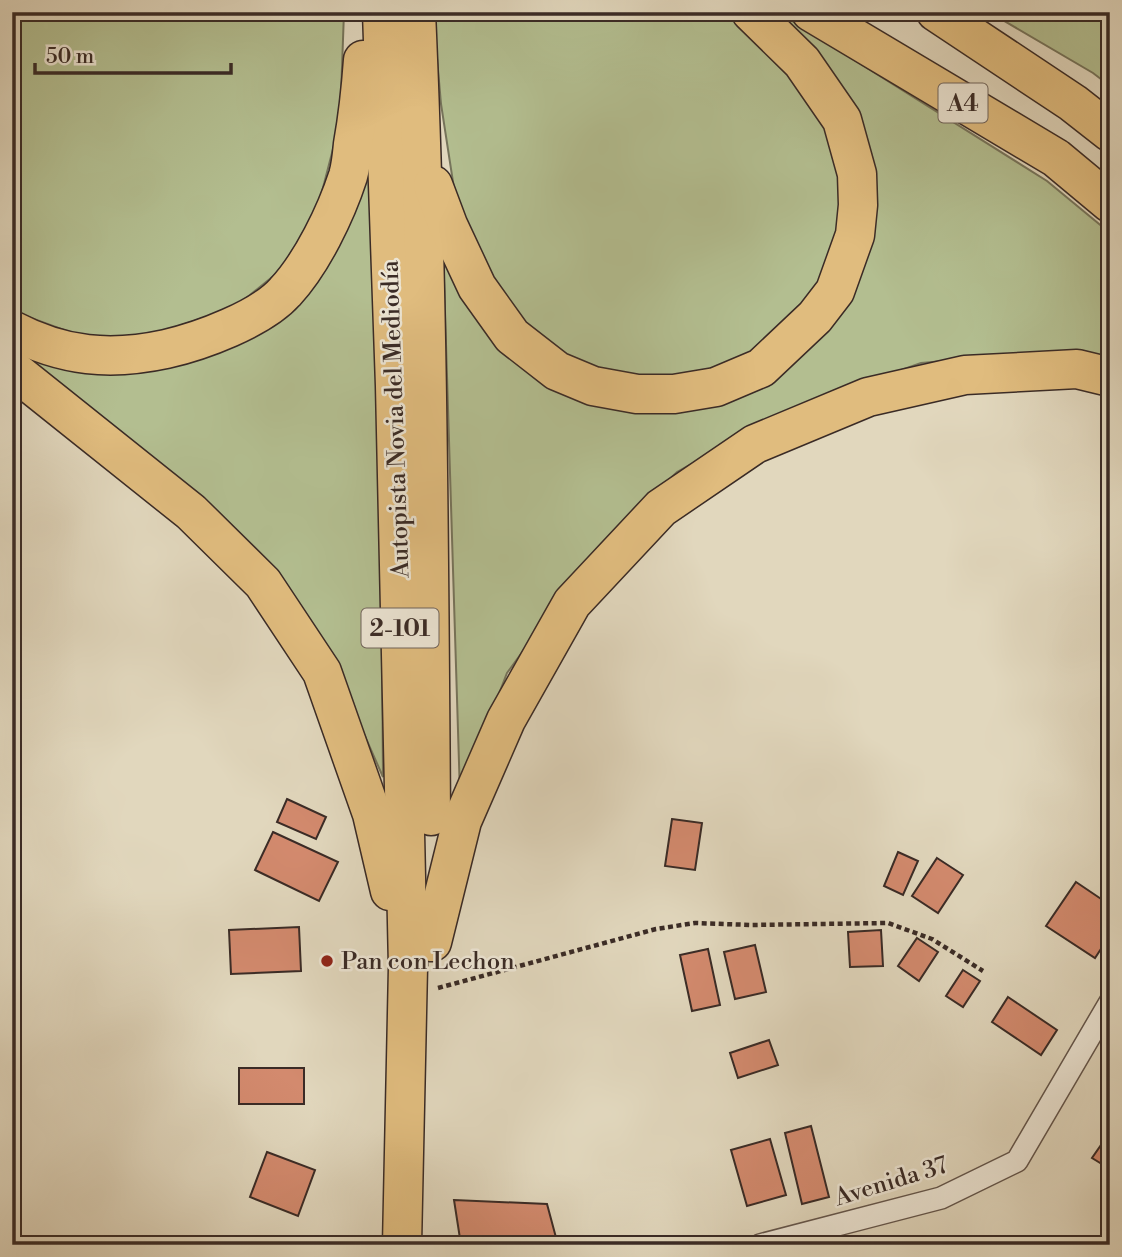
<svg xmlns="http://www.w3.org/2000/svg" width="1122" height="1257" font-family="'Libre Bodoni',serif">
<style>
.green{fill:#b3be90;stroke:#76745b;stroke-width:2}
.building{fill:#d38a6e;stroke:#3a2b26;stroke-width:2}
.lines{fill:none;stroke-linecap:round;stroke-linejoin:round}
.street-casing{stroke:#64564c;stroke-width:24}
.highway-casing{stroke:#3a2b26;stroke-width:41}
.path{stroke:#3a2b26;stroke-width:4.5;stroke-dasharray:5 3.5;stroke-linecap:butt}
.street{stroke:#ece5d4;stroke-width:21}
.highway{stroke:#e0bc7e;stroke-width:38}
.poi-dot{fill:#8f2418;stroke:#ece5d4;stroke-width:2.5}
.labels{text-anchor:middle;stroke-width:5;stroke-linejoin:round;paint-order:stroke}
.shield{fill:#ece5d4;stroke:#6f635a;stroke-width:2}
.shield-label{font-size:23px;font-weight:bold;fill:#3a2b26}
.street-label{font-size:24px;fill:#3a2b26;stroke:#ece5d4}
.poi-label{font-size:24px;fill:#3a2b26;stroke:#ece5d4;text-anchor:start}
</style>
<rect width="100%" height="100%" fill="#e1d7bd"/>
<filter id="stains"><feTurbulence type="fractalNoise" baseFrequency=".00286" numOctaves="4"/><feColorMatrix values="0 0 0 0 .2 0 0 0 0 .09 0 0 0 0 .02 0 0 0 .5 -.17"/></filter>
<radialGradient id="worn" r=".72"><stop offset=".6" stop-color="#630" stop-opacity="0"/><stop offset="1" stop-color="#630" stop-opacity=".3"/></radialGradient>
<g class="green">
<path d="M12 12H344L340 122 318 207 287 265 234 308 151 335 94 341 12 311Z"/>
<path d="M433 12H723L773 54 820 106 840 162V232L819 288 773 340 731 367 673 381 609 377 556 355 522 324 482 263 455 195 441 104Z"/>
<path d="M778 12 1047 181 1110 233V360L1048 352 921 363 788 410 677 472 601 544 507 673 460 795 443 247 503 344 726 399 872 218Z"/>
<path d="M989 12H1110V86L1093 73Z"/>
<path d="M368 136 381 527 383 777 346 693 12 357 72 361 256 325Z"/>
</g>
<g class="building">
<path d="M287 799 326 817 316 839 277 822Z"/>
<path d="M672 819 702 823 695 870 665 866Z"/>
<path d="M273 832 338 862 319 901 255 870Z"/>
<path d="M898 852 918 861 903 895 884 886Z"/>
<path d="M937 858 963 875 938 913 912 896Z"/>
<path d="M1076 882 1110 905V935L1095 958 1046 926Z"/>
<path d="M299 927 301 971 231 974 229 930Z"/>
<path d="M881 930 883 966 850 967 848 932Z"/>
<path d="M917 938 938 952 919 981 898 966Z"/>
<path d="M755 945 766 992 735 999 724 952Z"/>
<path d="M708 949 720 1005 692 1011 680 955Z"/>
<path d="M963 970 980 981 963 1007 946 996Z"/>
<path d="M1008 997 1057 1030 1041 1055 992 1022Z"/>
<path d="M769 1040 778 1065 738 1078 730 1053Z"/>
<rect x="239" y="1068" width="65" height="36"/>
<path d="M811 1126 829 1197 802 1204 785 1133Z"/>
<path d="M1110 1132V1169L1092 1158Z"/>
<path d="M770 1139 786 1195 747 1206 731 1150Z"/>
<path d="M267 1152 315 1170 298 1216 250 1197Z"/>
<path d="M454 1200 547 1204 558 1245H461Z"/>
</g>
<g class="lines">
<defs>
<path id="street" d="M760 1245 941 1198 1017 1161 1110 1002"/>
<g id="highway">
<path d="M382 12 395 386 408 967 402 1245"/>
<path d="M416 12C428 280 429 548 431 816"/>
<path d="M811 12 1056 158 1110 203"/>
<path d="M936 12 1073 103 1110 132"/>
<path d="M433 185 448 225 477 287 512 336 557 371 593 386 637 394H674L716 387 761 368 815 317 835 291 855 235 858 205 857 174 842 120 802 62 751 12"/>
<path d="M12 330C63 357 111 361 166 349 201 341 261 319 285 292 312 263 336 213 348 176 351 166 352 154 353 144 358 116 361 88 363 60"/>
<path d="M12 369 191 512 263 583 322 672 372 814 390 891"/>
<path d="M432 942 462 821 506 720 572 603 661 508 755 444 868 397 965 375 1077 369 1110 377"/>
</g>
</defs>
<use href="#street" class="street-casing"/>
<use href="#highway" class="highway-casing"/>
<path class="path" d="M438 988 656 929 695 923 752 925 888 923 932 939 983 971"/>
<use href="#street" class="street"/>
<use href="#highway" class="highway"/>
</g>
<circle class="poi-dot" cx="327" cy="961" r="7"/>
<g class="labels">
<g class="shield">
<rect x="938.5" y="83.5" width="49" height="39" rx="5"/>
<rect x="361.5" y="608.5" width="77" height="39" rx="5"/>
</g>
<g class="shield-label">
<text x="963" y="111">A4</text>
<text x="400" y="636">2-101</text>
</g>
<g class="street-label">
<text transform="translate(395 419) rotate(-92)" y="8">Autopista Novia del Mediodía</text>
<text transform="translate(891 1181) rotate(-17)" y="8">Avenida 37</text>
</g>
<g class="poi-label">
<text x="341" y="969">Pan con Lechon</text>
</g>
</g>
<rect width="1122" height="1257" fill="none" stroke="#e1d7bd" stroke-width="42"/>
<rect x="14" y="14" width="1094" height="1229" fill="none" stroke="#3a2b26" stroke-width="3.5"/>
<rect x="21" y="21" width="1080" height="1215" fill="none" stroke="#3a2b26" stroke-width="2"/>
<path d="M35 63v10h196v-10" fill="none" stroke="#3a2b26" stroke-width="3.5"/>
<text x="46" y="63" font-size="21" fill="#3a2b26" stroke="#ece5d4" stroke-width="5" paint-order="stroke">50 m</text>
<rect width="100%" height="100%" filter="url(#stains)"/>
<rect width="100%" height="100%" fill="url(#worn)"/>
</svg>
